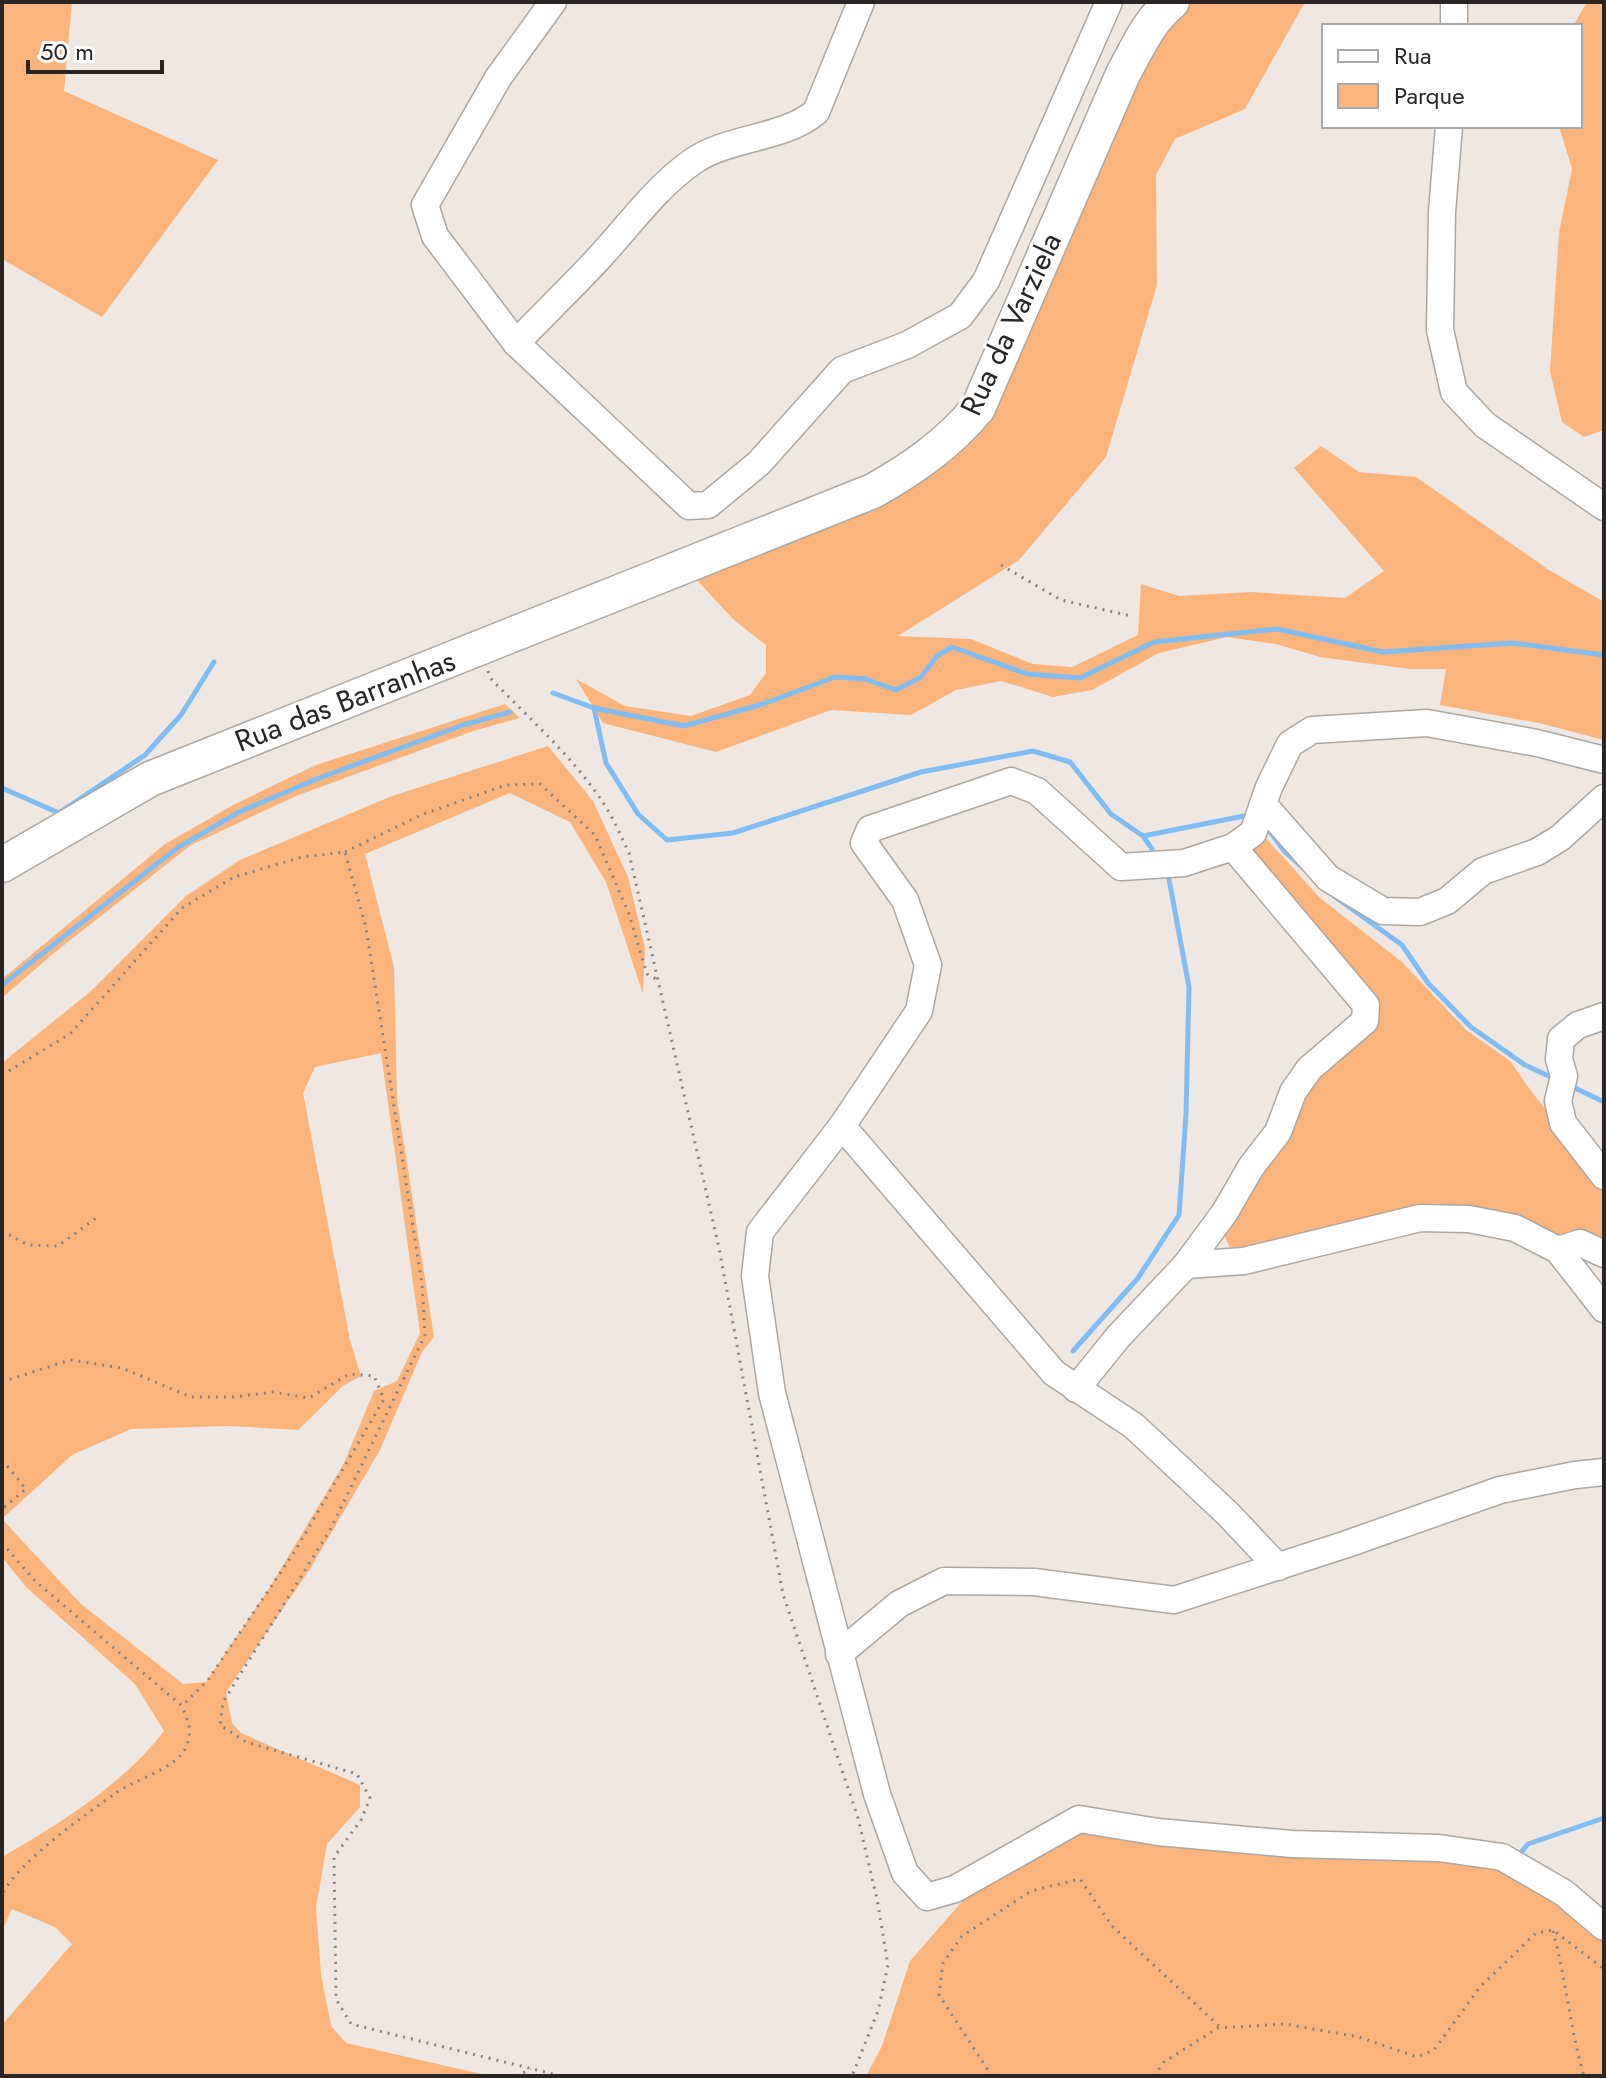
<svg xmlns="http://www.w3.org/2000/svg" width="1606" height="2078" font-family="Jost,sans-serif">
<style>
.green{fill:#fbb47b}
.lines{fill:none;stroke-linecap:round;stroke-linejoin:round}
.stream{stroke:#81bdf3;stroke-width:5}
.minor-casing{stroke:#ada7a2;stroke-width:29}
.major-casing{stroke:#ada7a2;stroke-width:37}
.path{stroke:#888380;stroke-width:3;stroke-dasharray:2 6;stroke-linecap:butt}
.minor{stroke:#fff;stroke-width:26}
.major{stroke:#fff;stroke-width:34}
.labels{text-anchor:middle;stroke-width:6;stroke-linejoin:round;paint-order:stroke}
.street-label{font-size:30px;fill:#282524;stroke:#fff}
</style>
<rect width="100%" height="100%" fill="#eee7e2"/>
<g class="green">
<path d="M2 2H72L64 91 218 160 102 317 2 259Z"/>
<path d="M1194 2H1305L1245 109 1175 139 1156 175 1157 285 1106 457 1019 560 898 636 971 639 1033 664 1072 667 1138 635 1141 584 1179 596 1251 592 1345 598 1384 571 1294 468 1321 446 1359 472 1416 477 1549 570 1604 602V740L1539 723 1440 705 1446 669H1410L1320 657 1276 644 1227 637 1159 653 1092 690 1053 697 1001 681 956 690 911 715 831 710 716 752 603 723 576 679 625 706 691 716 750 695 766 673V645L735 621 694 577 939 461 1128 84 1175 15Z"/>
<path d="M1587 2H1604V430L1584 437 1562 422 1550 371 1559 233 1572 169 1559 126H1580V26H1573Z"/>
<path d="M505 704 520 718 473 731 296 796 191 845 54 953 2 998V979L165 844 235 804 316 765Z"/>
<path d="M548 746 593 801 628 877 645 948 643 994 606 882 570 822 510 793 365 854 394 967 397 1099 434 1337 422 1352 380 1450 310 1569 226 1692 232 1723 241 1733 360 1785V1807L327 1844 316 1908 321 1974 331 2026 346 2043 490 2076H2V2025L72 1944 55 1927 12 1909 2 1931V1857C59 1824 124 1784 164 1731L135 1684 26 1587 2 1557V1519L81 1604 183 1684 206 1682 270 1587 343 1465 374 1391 397 1381 420 1333 381 1053 315 1067 303 1093 350 1340 361 1376 343 1386 298 1430 228 1426 131 1429 72 1455 2 1519V1063L91 991 186 896 240 860 392 796Z"/>
<path d="M1263 835 1320 898 1402 962 1466 1030 1510 1061 1531 1091 1604 1183V1246L1560 1247 1453 1216 1243 1256 1229 1246 1224 1235 1290 1109 1367 1026 1244 851Z"/>
<path d="M1076 1830 1396 1854 1489 1864 1558 1901 1604 1942V2076H866L882 2046 910 1961 966 1897Z"/>
</g>
<g class="lines">
<g class="stream">
<path d="M553 693 594 708 684 726 763 704 835 677 865 679 896 690 921 677 937 656 952 647 1027 674 1080 678 1154 642 1277 629 1383 652 1512 643 1604 655"/>
<path d="M594 708 606 763 638 814 667 840 733 833 921 772 1033 751 1070 762 1111 814 1143 836 1244 816"/>
<path d="M2 788 59 813 145 755 181 715 214 662"/>
<path d="M1268 829 1285 852 1303 868"/>
<path d="M1143 836 1152 849"/>
<path d="M1334 896 1402 945 1428 983 1471 1027 1525 1065 1555 1079"/>
<path d="M2 985 177 848 239 812 319 778 463 725 510 712"/>
<path d="M1573 1087 1604 1102"/>
<path d="M1073 1351 1138 1278 1179 1215 1186 1115 1189 987 1168 874"/>
<path d="M1519 1855 1528 1844 1604 1818"/>
</g>
<defs>
<g id="minor">
<path d="M553 2 498 78 425 205 435 236 516 343 689 506 708 505 759 463 842 370 907 345 960 316 986 281 1109 2"/>
<path d="M1454 2V26"/>
<path d="M1449 126 1442 212 1440 330 1454 392 1485 425 1604 507"/>
<path d="M516 343C543 315 571 288 598 259 628 227 655 188 692 162 729 136 782 140 816 112L861 2"/>
<path d="M1604 760 1537 743 1427 723 1312 730 1290 744 1269 787 1253 833 1233 847 1184 863 1121 867 1037 791 1011 781 870 829 864 843 905 900 928 965 919 1011 842 1126 760 1232 755 1276 772 1393 877 1794 905 1873 927 1897 955 1889 1079 1819 1158 1832 1292 1844 1439 1848 1502 1857 1564 1893 1604 1927"/>
<path d="M1263 804 1328 878 1383 911 1420 912 1447 901 1483 871 1537 852 1560 838 1604 798"/>
<path d="M1604 1016 1578 1025 1561 1039 1559 1059 1564 1076 1558 1101 1563 1123 1604 1176"/>
<path d="M842 1126 1054 1373 1134 1426 1228 1514 1278 1567"/>
<path d="M1558 1250 1580 1243 1604 1254"/>
<path d="M1186 1265 1244 1261 1420 1218 1469 1219 1515 1228 1558 1250 1604 1309"/>
<path d="M1076 1389 1118 1337 1186 1265 1225 1212 1251 1167 1278 1132 1293 1092 1309 1069 1365 1021 1366 1005 1233 847"/>
<path d="M839 1654 899 1604 944 1581 1034 1582 1174 1600 1347 1544 1500 1490 1575 1475 1604 1472"/>
</g>
<path id="major" d="M2 865 150 779 873 491C914 468 948 444 978 408L1123 74C1137 49 1149 20 1172 2"/>
</defs>
<use href="#minor" class="minor-casing"/>
<use href="#major" class="major-casing"/>
<g class="path">
<path d="M1001 565 1061 600 1131 616"/>
<path d="M488 671 492 680C531 720 573 757 604 804 614 819 621 837 629 853L719 1248 783 1594 858 1818 877 1899 888 1965 878 2011 852 2076"/>
<path d="M345 852 421 815 506 785 540 784 595 835 629 914 647 974 658 980"/>
<path d="M2 1075 70 1034 182 908 234 877 302 857 345 852 366 928 422 1284 425 1335 330 1530 223 1702 220 1725 246 1742 357 1774 370 1798 361 1820 334 1857 336 1999 351 2024 561 2076"/>
<path d="M2 1231 28 1245 58 1246 96 1218"/>
<path d="M2 1382 70 1360 122 1368 191 1397H234L273 1392 309 1398 349 1374 374 1376 384 1399 295 1551 208 1680 182 1706"/>
<path d="M2 1460 26 1489 2 1509"/>
<path d="M2 1543 35 1581 182 1706C188 1721 193 1731 186 1747 178 1768 135 1779 116 1793 84 1815 19 1862 2 1894"/>
<path d="M1553 1931C1566 1979 1570 2029 1584 2076"/>
<path d="M516 2076 531 2069"/>
<path d="M992 2076 939 1995 943 1963 962 1936 1031 1891 1080 1879 1112 1926 1220 2027"/>
<path d="M1154 2076 1164 2062 1218 2028 1285 2024 1359 2037 1417 2057 1434 2050 1480 1987 1536 1933 1553 1930 1604 1969"/>
</g>
<use href="#minor" class="minor"/>
<use href="#major" class="major"/>
</g>
<g class="labels">
<g class="street-label">
<text transform="translate(1011 324) rotate(-65)" y="10">Rua da Varziela</text>
<text transform="translate(345 701) rotate(-21)" y="10">Rua das Barranhas</text>
</g>
</g>
<rect width="1606" height="2078" fill="none" stroke="#282524" stroke-width="8"/>
<rect x="1322" y="24" width="260" height="104" fill="#ffffff" stroke="#a9a8a7" stroke-width="2"/>
<rect x="1338" y="50" width="40" height="12" fill="#ffffff" stroke="#a9a8a7" stroke-width="2"/>
<text x="1394" y="64" font-size="24" fill="#282524">Rua</text>
<rect x="1338" y="84" width="40" height="24" fill="#fbb47b" stroke="#a9a8a7" stroke-width="2"/>
<text x="1394" y="104" font-size="24" fill="#282524">Parque</text>
<path d="M28 60v12h134v-12" fill="none" stroke="#282524" stroke-width="4"/>
<text x="40" y="60" font-size="24" fill="#282524" stroke="#ffffff" stroke-width="6" paint-order="stroke">50 m</text>
</svg>
